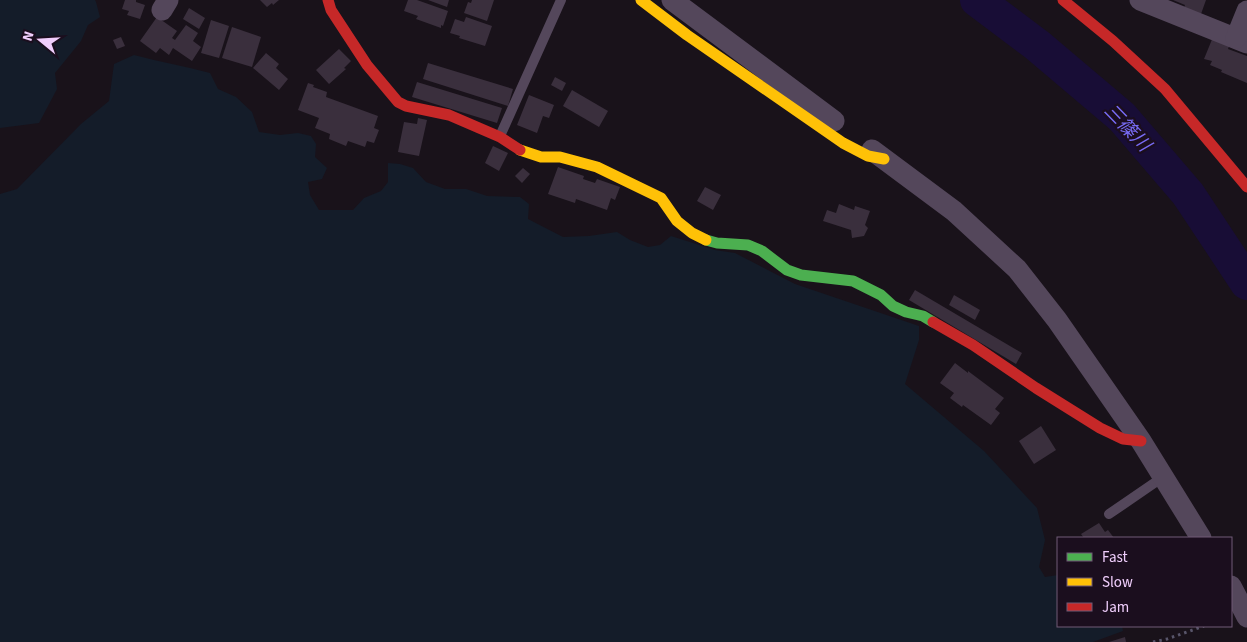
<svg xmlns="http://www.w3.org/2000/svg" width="1247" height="642" font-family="'Source Sans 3','Noto Sans JP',sans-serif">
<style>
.green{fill:#141c29}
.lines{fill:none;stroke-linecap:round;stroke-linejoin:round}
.river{stroke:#180d36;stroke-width:34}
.building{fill:#3a2f3d}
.path{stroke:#58556a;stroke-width:3;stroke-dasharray:2.5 4;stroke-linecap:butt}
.lane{stroke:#54475b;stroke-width:10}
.street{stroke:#54475b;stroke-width:21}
.fast{stroke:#4caf50;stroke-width:11}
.slow{stroke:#ffc107;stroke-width:11}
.jam{stroke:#c62828;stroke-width:11}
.labels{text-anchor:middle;stroke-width:4.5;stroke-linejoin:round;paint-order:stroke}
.water-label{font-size:19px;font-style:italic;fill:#786bf5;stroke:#1b0e1e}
</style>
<rect width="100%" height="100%" fill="#19121a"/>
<g class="green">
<path d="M0 0H95L96 2 100 17 88 25 81 41 55 73 57 89 39 123 0 128Z"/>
<path d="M134 55C159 62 185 66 210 73L218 89 236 97 252 112 259 132 280 135 298 133 311 136 316 144 315 157 327 168 322 179 308 182 310 195 319 210H353L364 198 381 191 388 182V163L400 164 413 168 426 182 445 189H466L487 196 520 197 529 204 528 219 563 237 589 236 617 232 630 240 648 247 660 245 671 236 715 250 735 253 795 284 919 326V340L905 384 984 451 1037 508 1045 540 1039 567 1045 577 1058 575V626H1122L1123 631 1093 642H0V194L17 189 81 124 109 101 114 64Z"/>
</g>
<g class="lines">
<path class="river" d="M977 0 1037 45 1122 117 1188 194 1247 283"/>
</g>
<g class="building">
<path d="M125 0H136V2L145 5 140 19 127 15 129 11 122 9Z"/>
<path d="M260 0H279L273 5 272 3 267 7Z"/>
<path d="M408 0H417L448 11 443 26 441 25V28L416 19 418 16 404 11Z"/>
<path d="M428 0H449L447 7Z"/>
<path d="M472 0H494L487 21 464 13 468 2 471 3Z"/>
<path d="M1173 0H1206L1201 14 1184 8 1185 5Z"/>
<path d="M189 8 205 18 199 29 183 19Z"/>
<path d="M157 17 177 31 172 38 175 40 186 25 198 33 193 41 201 47 192 61 173 48 169 55 160 48 156 53 140 41Z"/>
<path d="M466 17 492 26 485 46 459 38 460 36 450 33 455 19 464 22Z"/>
<path d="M211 20 229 26 219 58 201 53Z"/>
<path d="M232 27 261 37 252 67 222 58Z"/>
<path d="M121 37 125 46 117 49 113 40Z"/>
<path d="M1213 37 1230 44 1228 49 1247 56V83L1221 72 1222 70 1210 65 1212 61 1204 59Z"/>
<path d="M339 49 351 61 344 68 346 69 329 84 316 70Z"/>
<path d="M266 53 279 64 276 68 288 79 279 90 253 68Z"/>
<path d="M428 63 513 89 508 106 423 79Z"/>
<path d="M555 77 566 83 562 91 551 85Z"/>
<path d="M417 82 502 108 497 123 412 97Z"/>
<path d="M308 83 314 85 313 87 327 92 326 97 378 116 374 128 379 130 374 143 367 141 365 147 348 141 346 146 329 139 330 134 315 128 319 118 298 110Z"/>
<path d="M572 90 608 111 599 127 563 106Z"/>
<path d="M529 95 554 105 549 118 543 116 537 133 517 125Z"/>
<path d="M418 118 427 120 419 156 398 152 404 122 417 124Z"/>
<path d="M493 146 508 153 499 171 485 163Z"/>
<path d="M558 167 584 176 583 179 595 183 597 179 620 187 615 200 611 198 607 210 576 199 575 203 548 194Z"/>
<path d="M523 168 530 174 522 183 515 176Z"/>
<path d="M705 187 721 195 713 210 697 201Z"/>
<path d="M839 204 854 210 855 206 870 211 865 225 868 228 864 236 852 238 851 230 823 221 827 210 836 213Z"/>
<path d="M915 290 1022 353 1016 364 909 300Z"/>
<path d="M954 295 980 310 975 320 949 305Z"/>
<path d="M955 363 968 373V371L1004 398 995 409 1000 413 991 425 963 405 962 407 950 398 954 393 940 383Z"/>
<path d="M1041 426 1056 450 1034 464 1019 441Z"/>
<path d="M1099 523 1105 532 1108 530 1114 538H1084L1081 534Z"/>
<path d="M1125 637 1126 642H1109Z"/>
</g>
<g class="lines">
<path class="path" d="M1153 642 1167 639 1204 626"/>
<g class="lane">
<path d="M500 136 561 0"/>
<path d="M1109 514 1163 477"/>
</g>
<g class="street">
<path d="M672 0 834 121"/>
<path d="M1140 0 1247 43"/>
<path d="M162 10 168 0"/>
<path d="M1236 38 1247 11"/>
<path d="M872 150 954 211 1017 269 1057 320 1098 379 1141 441 1201 538"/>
<path d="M1231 586 1247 617"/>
</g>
<path class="fast" d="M706 240 717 243 748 245 762 251 787 270 801 275 853 281 881 295 893 306 906 312 923 316 933 322"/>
<g class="slow">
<path d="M641 0 687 35 843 143 868 156 884 159"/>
<path d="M520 150 541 157H560L597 167 661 198 677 221 692 233 706 240"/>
</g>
<g class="jam">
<path d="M328 0 331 10 367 65 398 102 406 106 449 115 500 137 520 150"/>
<path d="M1063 0 1113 41 1165 89 1247 187"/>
<path d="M933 322 973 345 1036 388 1100 428 1123 439 1141 441"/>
</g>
</g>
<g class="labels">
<g class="water-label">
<text transform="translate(1128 127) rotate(46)" y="7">三篠川</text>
</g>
</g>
<rect x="1057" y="537" width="175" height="90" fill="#1b0e1e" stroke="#705b77"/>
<rect x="1067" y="553" width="25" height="8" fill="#4caf50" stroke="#705b77"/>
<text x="1102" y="562" font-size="15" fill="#f0cefc">Fast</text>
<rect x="1067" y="578" width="25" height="8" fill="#ffc107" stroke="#705b77"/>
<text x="1102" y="587" font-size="15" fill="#f0cefc">Slow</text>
<rect x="1067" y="603" width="25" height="8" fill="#c62828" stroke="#705b77"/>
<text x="1102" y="612" font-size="15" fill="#f0cefc">Jam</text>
<g transform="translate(40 40) rotate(288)" stroke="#1b0e1e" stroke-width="4" paint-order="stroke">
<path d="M0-4L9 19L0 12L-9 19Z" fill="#f0cefc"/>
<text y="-8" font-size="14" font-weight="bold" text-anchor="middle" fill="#f0cefc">N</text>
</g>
</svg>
